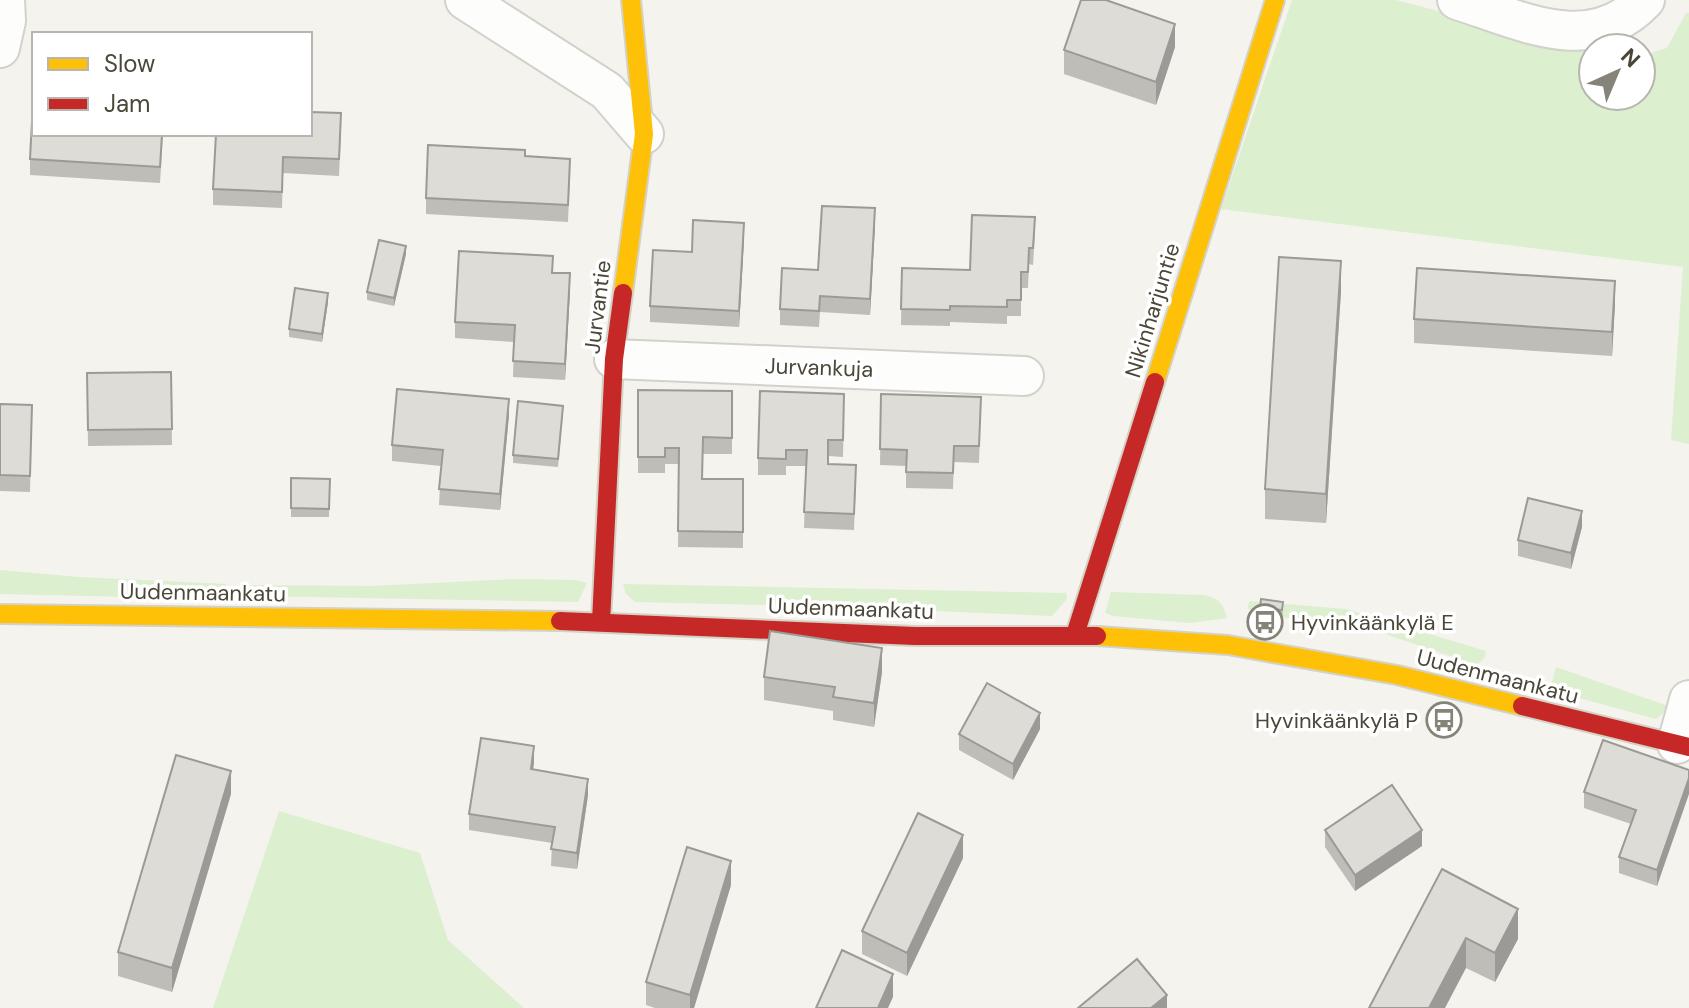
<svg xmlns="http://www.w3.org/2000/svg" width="1689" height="1008" font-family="'DM Sans',sans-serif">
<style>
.green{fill:#dcefce}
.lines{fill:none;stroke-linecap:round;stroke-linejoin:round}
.street-casing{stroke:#d2d1cb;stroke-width:42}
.slow-casing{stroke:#d4d2c5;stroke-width:22}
.jam-casing{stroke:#d4d2c5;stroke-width:22}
.street{stroke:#fdfdfc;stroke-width:38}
.slow{stroke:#ffc107;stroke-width:18}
.jam{stroke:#c62828;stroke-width:18}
.wall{fill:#bfbdb8}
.shaded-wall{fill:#9b9a96}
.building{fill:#dedcd6;stroke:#9b9a96;stroke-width:2}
.labels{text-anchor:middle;stroke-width:7;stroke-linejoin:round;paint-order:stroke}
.street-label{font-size:22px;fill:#4b4738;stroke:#fff}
.poi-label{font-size:22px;fill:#4b4738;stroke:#fff;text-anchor:start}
</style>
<rect width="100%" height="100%" fill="#f4f3ee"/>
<g class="green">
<path d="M1292 0H1396L1593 52V96H1641V56L1667 48 1686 13H1689V444L1671 440 1683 267 1221 209Z"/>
<path d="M0 570 79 577 226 584V599L0 594Z"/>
<path d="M516 579 576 580 587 583 578 602 256 596 252 585 372 586Z"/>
<path d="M623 584 1066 593 1067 599 1052 616 813 606 635 602 626 594Z"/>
<path d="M1111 592 1203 595C1219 598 1223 603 1227 618L1190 623 1113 616 1105 613Z"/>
<path d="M1249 601 1346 609 1486 651 1485 657 1477 665 1358 625 1282 617V610L1261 607 1260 616 1248 608Z"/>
<path d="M1556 667 1671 707 1656 719 1550 690Z"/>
<path d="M279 811 420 853 448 940 524 1008H213Z"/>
</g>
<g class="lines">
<defs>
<g id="street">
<path d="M465 0 607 91 644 134"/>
<path d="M1457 0C1521 20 1590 58 1645 0"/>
<path d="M0 48 6 21 5 0"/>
<path d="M614 359 1024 376"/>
<path d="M1677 744 1689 700"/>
</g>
<g id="slow">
<path d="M623 293 644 134 631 0"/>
<path d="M1155 382 1275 0"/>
<path d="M0 614 560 621"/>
<path d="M1097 636 1228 645 1397 675 1522 706"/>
</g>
<g id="jam">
<path d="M560 621 915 636H1097"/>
<path d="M601 622 614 359 623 293"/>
<path d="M1075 635 1155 382"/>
<path d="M1522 706 1689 747"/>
</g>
</defs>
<use href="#street" class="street-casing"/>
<use href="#slow" class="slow-casing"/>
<use href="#jam" class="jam-casing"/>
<use href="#street" class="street"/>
<use href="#slow" class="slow"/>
<use href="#jam" class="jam"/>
</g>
<g class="wall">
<path d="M1175 47 1156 105 1064 74V50Z"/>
<path d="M341 130 339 176 283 173 282 208 213 205V189Z"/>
<path d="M163 134 160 183 30 175V159Z"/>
<path d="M525 156 570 175 568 222 426 214V198Z"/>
<path d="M875 224 870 315 820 312 819 327 780 325V309L818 270Z"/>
<path d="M1035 233 1033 265 1029 264 1028 288H1021V316H1007V324L950 322V326L901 325 902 268 970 270Z"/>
<path d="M744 239 739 327 650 322V306L692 252Z"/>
<path d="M406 254 394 306 367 300V292Z"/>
<path d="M553 273 570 289 565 380 513 377 514 342 455 338V322Z"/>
<path d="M1341 291 1326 523 1265 519V489Z"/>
<path d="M328 302 322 342 289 337V329Z"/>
<path d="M1615 304 1612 356 1414 343V319Z"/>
<path d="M171 372 172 445 88 446 87 373Z"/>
<path d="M638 390 732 391V454H703V479H743V548L678 547 679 464H665V473H638Z"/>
<path d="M881 394 981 397 979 463 954 462 953 489 906 488V466L880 465Z"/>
<path d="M0 404 32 405 30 492 0 491Z"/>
<path d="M844 411 843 457 828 456V464L856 481 854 530 804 528 806 466H786V475H758V458Z"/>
<path d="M563 414 558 467 513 463V455Z"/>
<path d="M509 415 500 510 439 505 441 466 392 461V445Z"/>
<path d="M291 478 330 479 329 517H291Z"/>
<path d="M1582 527 1571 569 1518 556V540Z"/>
<path d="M1260 608 1283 610 1282 619 1260 616Z"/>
<path d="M882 672 874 727 833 720V711L764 700V677Z"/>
<path d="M1040 729 1013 780 959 750V734Z"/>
<path d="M534 762 533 770 588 795 577 869 551 866 552 843 469 830V814Z"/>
<path d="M1689 770 1657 886 1619 873V857L1631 824 1584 808V792Z"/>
<path d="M231 794 172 992 118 976V952Z"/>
<path d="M1325 830 1422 846 1355 891 1325 847Z"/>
<path d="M963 858 907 976 862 954V931Z"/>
<path d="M1442 869 1518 939 1495 982 1466 968Z"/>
<path d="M731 885 694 1008H655L646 1005V982Z"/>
</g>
<g class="shaded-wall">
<path d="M1175 24V47L1156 105V82Z"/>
<path d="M875 208V224L870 315V299Z"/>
<path d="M744 223V239L739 327V311Z"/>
<path d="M406 246V254L394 306V298Z"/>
<path d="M1341 261V291L1326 523V494Z"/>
<path d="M570 273V289L565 380V364Z"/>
<path d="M1615 281V304L1612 356V332Z"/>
<path d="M328 293V302L322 342V334Z"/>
<path d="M509 399V415L500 510V494Z"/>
<path d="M1582 511V527L1571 569V553Z"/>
<path d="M882 648V672L874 727V703Z"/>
<path d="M1040 713V729L1013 780V764Z"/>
<path d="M534 746V762L531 786V769Z"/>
<path d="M231 771V794L172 992V968Z"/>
<path d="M1689 778V794L1657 886V870Z"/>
<path d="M588 779V795L577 869V853Z"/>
<path d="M1422 830V846L1355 891V875Z"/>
<path d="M963 835V858L907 976V953Z"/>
<path d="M731 861V885L694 1008H690V995Z"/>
<path d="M1518 909V939L1495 982V953Z"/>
<path d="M1466 938V968L1445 1008H1429Z"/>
<path d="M893 974V997L888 1008H878Z"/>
<path d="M1167 995V1008H1151Z"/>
</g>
<g class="building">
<path d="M1081 0H1106L1175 24 1156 82 1064 50Z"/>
<path d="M33 102 34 134H162L160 167 30 159Z"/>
<path d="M310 112 341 113 339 159 283 157 282 192 213 189 216 134H310Z"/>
<path d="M428 145 525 150V156L570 159 568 205 426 198Z"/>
<path d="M822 206 875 208 870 299 820 296 819 311 780 309 782 268 818 270Z"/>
<path d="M972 215 1035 217 1033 248H1029L1028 272H1021V300H1007V307L950 306V310L901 309 902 268 970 270Z"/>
<path d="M693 220 744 223 739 311 650 306 653 250 692 252Z"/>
<path d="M379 240 406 246 394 298 367 292Z"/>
<path d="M459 251 553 256 552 273H570L565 364 513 361 515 325 455 322Z"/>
<path d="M1279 257 1341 261 1326 494 1265 489Z"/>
<path d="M1417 268 1615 281 1612 332 1414 319Z"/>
<path d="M295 288 328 293 322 334 289 329Z"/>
<path d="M171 372 172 429 88 430 87 373Z"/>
<path d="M397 389 509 399 500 494 439 489 443 450 392 445Z"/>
<path d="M638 390 732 391V438L703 437 702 479H743V532L678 531 679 448H665V457H638Z"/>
<path d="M760 391 844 394 843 440H828V464L856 465 854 514 804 512 807 450H786V459L758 458Z"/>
<path d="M881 394 981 397 979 446H954L953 473 906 472 907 450 880 449Z"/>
<path d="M518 401 563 406 558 459 513 455Z"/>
<path d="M0 404 32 405 30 476 0 475Z"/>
<path d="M291 478 330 479 329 509 291 508Z"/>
<path d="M1528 498 1582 511 1571 553 1518 540Z"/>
<path d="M1261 599 1283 602 1282 610 1260 608Z"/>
<path d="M770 631 882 648 874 703 833 697 835 687 764 677Z"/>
<path d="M987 683 1040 713 1013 764 959 734Z"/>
<path d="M481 738 534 746 531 769 588 779 577 853 551 849 555 827 469 814Z"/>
<path d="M1603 740 1689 770V778L1657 870 1619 857 1636 810 1584 792Z"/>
<path d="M176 755 231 771 172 968 118 952Z"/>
<path d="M1392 785 1422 830 1355 875 1325 830Z"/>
<path d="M918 813 963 835 907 953 862 931Z"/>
<path d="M687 847 731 861 690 995 646 982Z"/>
<path d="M1442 869 1518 909 1495 953 1466 938 1429 1008H1369Z"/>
<path d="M842 950 893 974 878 1008H816Z"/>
<path d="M1137 959 1167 995 1151 1008H1078Z"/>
</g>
<defs>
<symbol id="bus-ring" viewBox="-11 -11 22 22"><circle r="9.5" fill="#fff" stroke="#868378" stroke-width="1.5"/><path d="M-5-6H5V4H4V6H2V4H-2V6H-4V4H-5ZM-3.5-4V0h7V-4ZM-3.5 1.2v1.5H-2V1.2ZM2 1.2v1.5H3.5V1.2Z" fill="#868378"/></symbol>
</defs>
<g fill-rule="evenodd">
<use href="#bus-ring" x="1245" y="602" width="40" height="40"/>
<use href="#bus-ring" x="1424" y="700" width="40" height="40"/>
</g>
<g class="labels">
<g class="street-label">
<text transform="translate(597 307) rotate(-83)" y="8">Jurvantie</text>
<text transform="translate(1152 310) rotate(-73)" y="8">Nikinharjuntie</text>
<text transform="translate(819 367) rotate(2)" y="8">Jurvankuja</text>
<text transform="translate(203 592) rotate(1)" y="8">Uudenmaankatu</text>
<text transform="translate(851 608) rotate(2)" y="8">Uudenmaankatu</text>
<text transform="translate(1498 676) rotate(14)" y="8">Uudenmaankatu</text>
</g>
<g class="poi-label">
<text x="1291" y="630">Hyvinkäänkylä E</text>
<text x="1418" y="728" text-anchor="end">Hyvinkäänkylä P</text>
</g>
</g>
<rect x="32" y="32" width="280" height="104" fill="#ffffff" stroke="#b7b5af" stroke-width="2"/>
<rect x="48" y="58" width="40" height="12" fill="#ffc107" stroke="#b7b5af" stroke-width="2"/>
<text x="104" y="72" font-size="24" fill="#4b4738">Slow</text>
<rect x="48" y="98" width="40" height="12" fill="#c62828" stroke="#b7b5af" stroke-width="2"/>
<text x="104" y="112" font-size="24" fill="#4b4738">Jam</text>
<g transform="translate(1617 72) rotate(44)"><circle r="38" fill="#ffffff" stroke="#b7b5af" stroke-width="2"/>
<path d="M0-6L14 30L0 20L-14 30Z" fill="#868378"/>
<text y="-12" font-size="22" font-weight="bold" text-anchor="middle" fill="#4b4738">N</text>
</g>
</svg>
